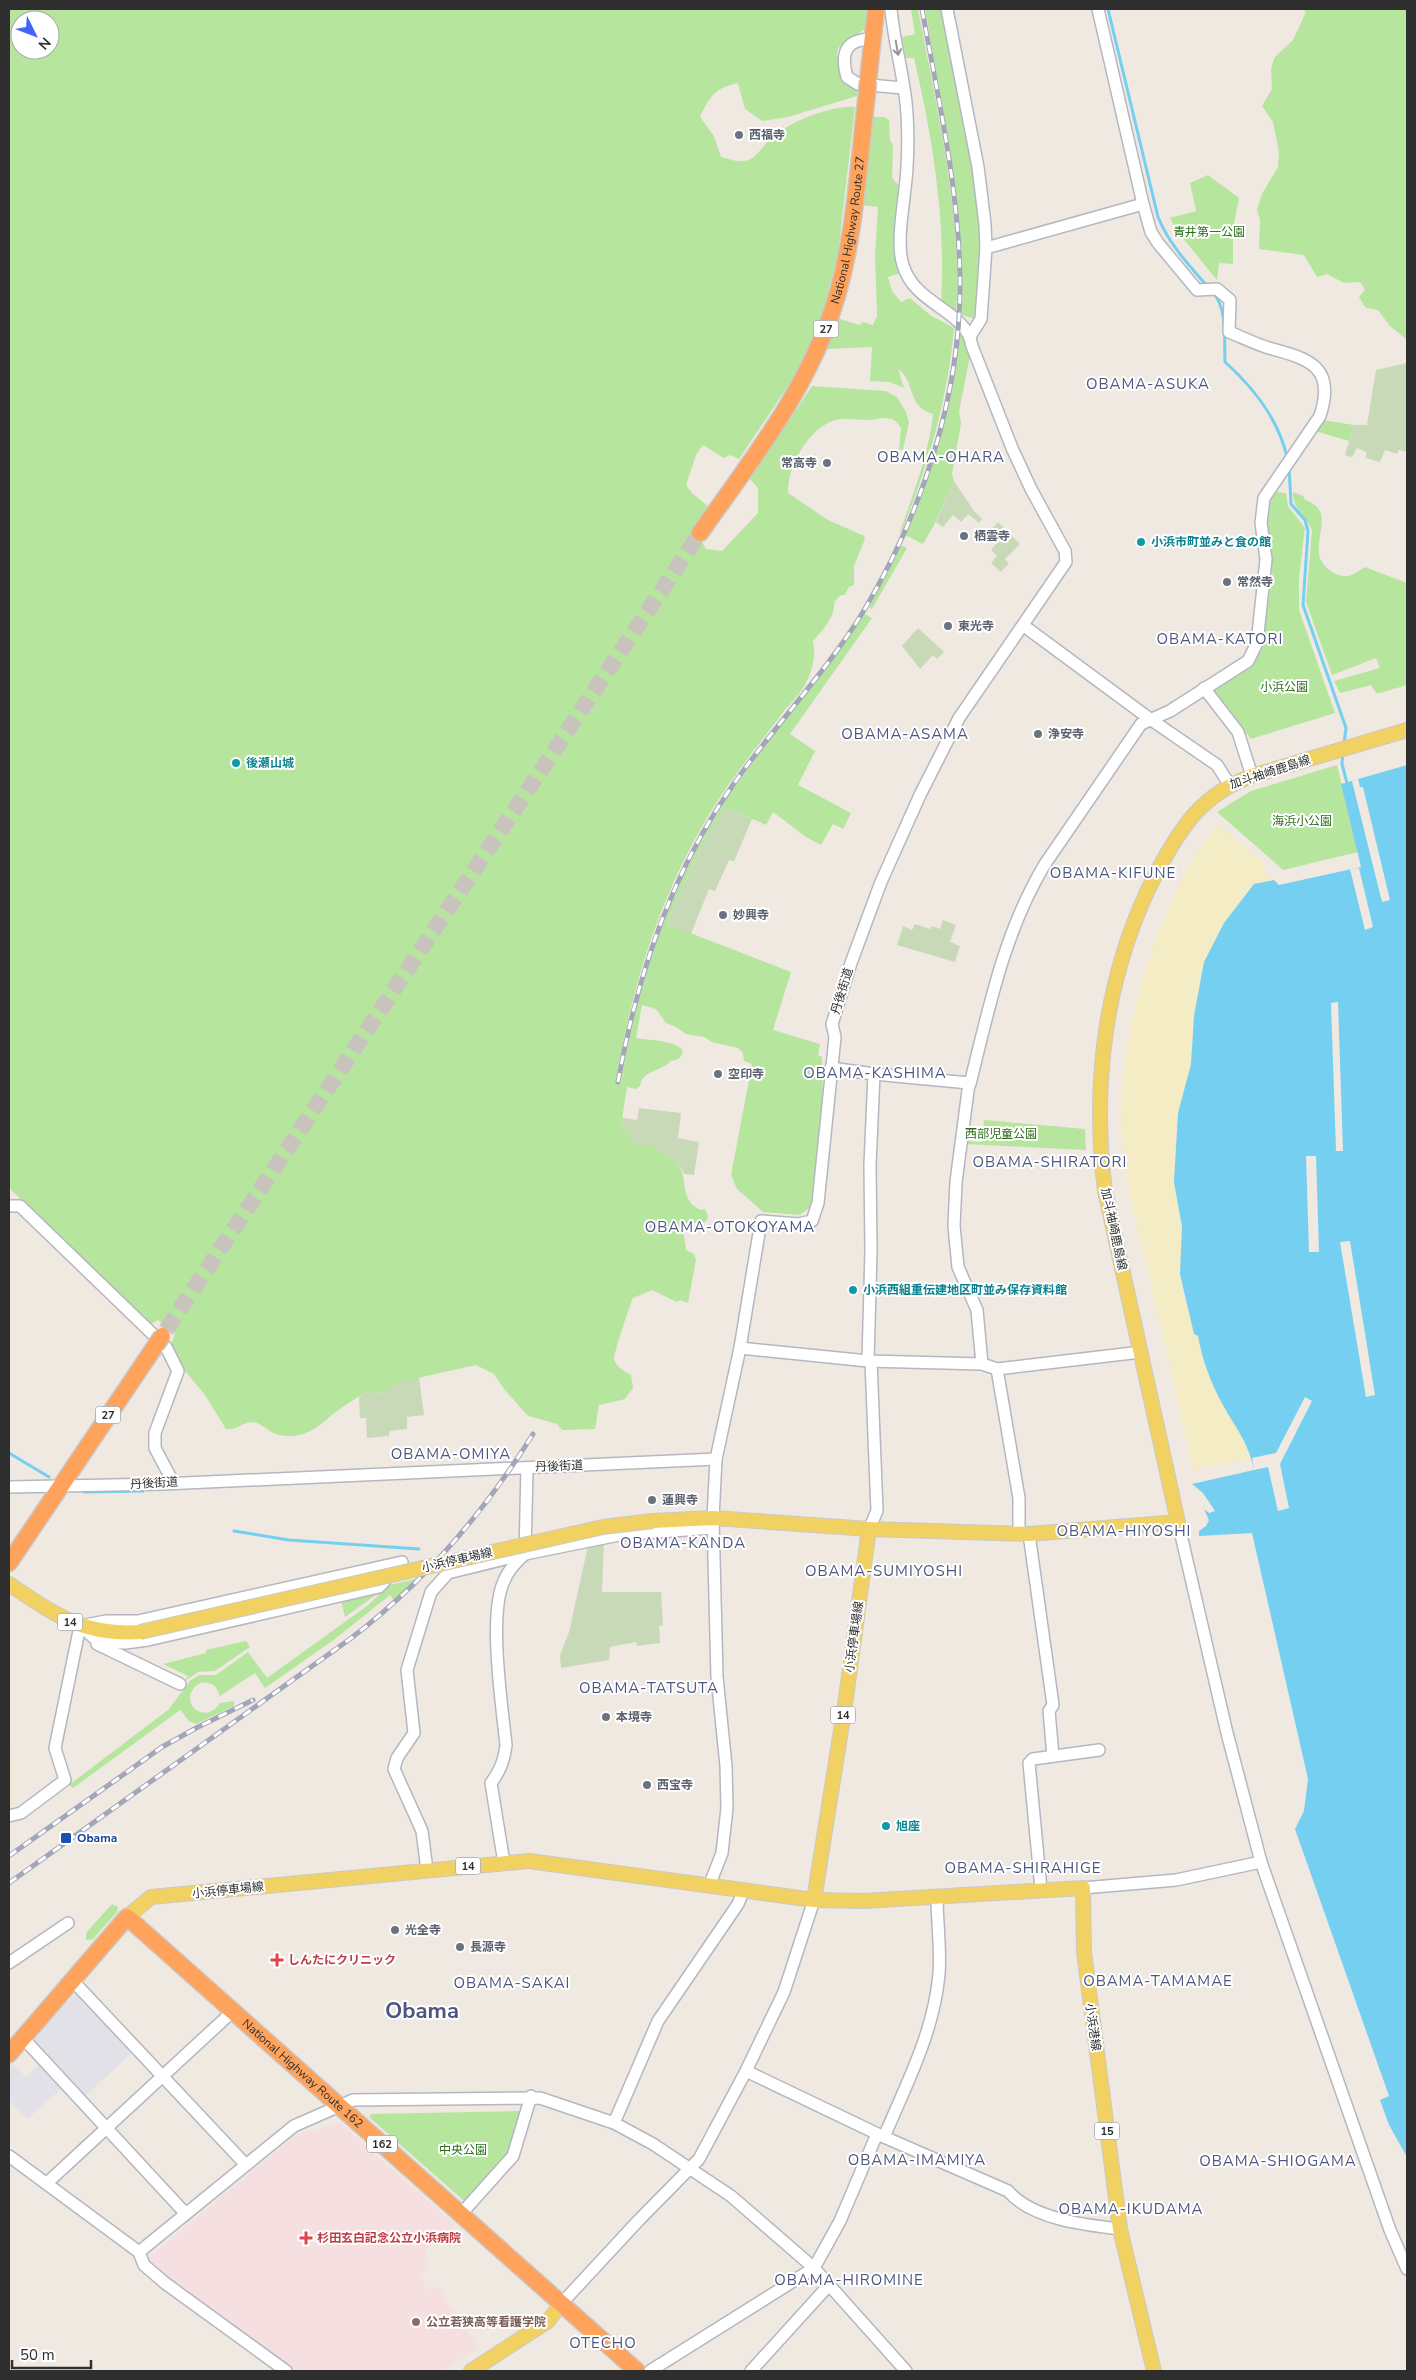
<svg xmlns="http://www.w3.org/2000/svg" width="1416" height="2380" font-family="'Nunito Sans','Noto Sans JP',sans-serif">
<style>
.industrial{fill:#e3e1e8}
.education{fill:#f0e6d1}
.medical{fill:#f5dfe0}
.green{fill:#b6e59e;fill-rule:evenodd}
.sand{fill:#f3ecc5}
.cemetery{fill:#c8d9b8}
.water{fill:#75cff0}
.pier{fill:#efe9e1}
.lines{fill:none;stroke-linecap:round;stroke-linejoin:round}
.stream{stroke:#75cff0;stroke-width:3}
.highway-tunnel{stroke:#c8c4bd;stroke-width:16;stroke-dasharray:16 8;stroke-linecap:butt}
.minor-casing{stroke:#b4b7c1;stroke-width:14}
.major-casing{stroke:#c9c9c9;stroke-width:16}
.highway-casing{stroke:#c9c9c9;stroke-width:19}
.minor{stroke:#fff;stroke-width:11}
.major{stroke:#f2d163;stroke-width:14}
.highway{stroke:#ffa35c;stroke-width:16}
.rail-casing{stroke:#a3a6b8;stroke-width:5}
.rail{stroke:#fff;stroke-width:3;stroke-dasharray:9;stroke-linecap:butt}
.major-bridge-casing{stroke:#c9c9c9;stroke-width:16;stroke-linecap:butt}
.highway-bridge-casing{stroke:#c9c9c9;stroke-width:19;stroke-linecap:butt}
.major-bridge{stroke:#f2d163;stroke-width:14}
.highway-bridge{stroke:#ffa35c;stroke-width:16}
.oneway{stroke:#969696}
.worship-dot{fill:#6b7280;stroke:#fff;stroke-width:2}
.culture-dot{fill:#0f9aa8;stroke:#fff;stroke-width:2}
.transit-dot{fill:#1a4fb4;stroke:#fff;stroke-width:2}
.health-dot{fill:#e0444e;stroke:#fff;stroke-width:2}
.education-dot{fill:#8d6e63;stroke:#fff;stroke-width:2}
.labels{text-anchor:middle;stroke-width:4;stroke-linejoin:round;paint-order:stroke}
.shield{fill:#fff;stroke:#6d6d6d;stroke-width:1}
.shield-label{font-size:11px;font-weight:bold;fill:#2e2e2e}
.worship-label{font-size:12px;font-weight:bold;fill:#5b616d;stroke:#fff;text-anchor:start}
.street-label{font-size:12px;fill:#2e2e2e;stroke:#fff}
.park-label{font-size:12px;fill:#2c6e1b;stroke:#fff}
.culture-label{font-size:12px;font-weight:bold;fill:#0d838f;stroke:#fff;text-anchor:start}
.transit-label{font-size:12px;font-weight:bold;fill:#164399;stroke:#fff;text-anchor:start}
.health-label{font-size:12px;font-weight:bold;fill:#be3a42;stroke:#fff;text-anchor:start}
.education-label{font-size:12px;font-weight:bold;fill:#785e54;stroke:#fff;text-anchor:start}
.quarter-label{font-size:15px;letter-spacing:1px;fill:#4d5680;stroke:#fff}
.town-label{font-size:22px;font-weight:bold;fill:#4d5680;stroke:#fff}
</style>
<rect width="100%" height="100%" fill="#efe9e1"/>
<g class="industrial">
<path d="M78 1992 133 2051 85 2097 35 2043 36 2033Z"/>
<path d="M12 2063 26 2077 40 2064 62 2088 27 2119 9 2100V2067Z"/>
</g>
<path class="education" d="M9 1749H13V1811L9 1812Z"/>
<path class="medical" d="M340 2123 455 2225 424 2251 428 2257 423 2261 427 2267 419 2275 429 2291 437 2286 478 2348 442 2371H294L168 2280 148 2258 298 2134Z"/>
<g class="green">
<path d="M9 9H868L866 28 838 48 837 53 843 80 858 89 857 96 788 117 762 121 745 109 738 83C715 88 710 96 700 117L714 136 721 157C760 170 753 150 779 132 795 120 835 104 855 107L838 253 823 312 808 351 796 374 739 459 730 455 724 458 703 445 696 455 686 485 692 493 709 507 695 529 706 549 722 551 758 513V488L750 479 812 386 886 391 897 397 906 412 909 423 903 449 899 450 901 428C892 413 883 419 868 420 859 420 849 418 841 419 811 422 787 466 788 493L828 520 864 536 865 539 854 566V585L849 587 845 595H841L834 602C836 616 822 631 813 641 816 654 813 669 807 681 802 692 792 702 784 711 766 735 747 759 729 784 667 873 634 974 616 1081L621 1082C639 977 674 875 735 787 776 728 824 674 864 614L872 618 790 734 815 751 798 785 851 813 843 829 833 824 821 845 806 837 773 812 766 825 725 807C702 844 683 883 667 924L791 972 773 1030 820 1044 818 1055 822 1057 823 1099 814 1204 800 1215 763 1212 737 1189 731 1175 752 1064 744 1061 743 1053 738 1048 712 1042 704 1037 686 1034 676 1027 666 1023 656 1009 642 1005 636 1038C650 1041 672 1039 683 1050 682 1058 678 1060 671 1061 661 1072 642 1070 640 1086L636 1089 627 1087 621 1126 631 1137 654 1144 657 1151C700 1163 671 1197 701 1210L705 1209 708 1216 706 1222 693 1223 683 1229 686 1250 694 1254 696 1260 688 1303 680 1300 677 1302 652 1290 633 1298C630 1304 613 1356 614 1359 616 1367 624 1371 631 1375L633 1388 625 1399 599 1405 595 1429 562 1430 557 1424 528 1416 504 1389 494 1374 476 1365 400 1382 389 1390 372 1394 366 1392C355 1399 343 1406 333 1414 317 1428 303 1440 279 1435 269 1433 261 1422 251 1422 242 1423 235 1431 226 1429L205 1395 186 1372 181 1369 170 1347 175 1333 158 1320 151 1324 11 1190C7 1174 12 1158 9 1142ZM20 20H50V50H20Z"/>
<path d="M911 9H918C936 104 963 217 956 313L941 304C946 221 933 139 914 58H906L902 37 915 34Z"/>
<path d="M925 9H943L982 223 978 316 975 319 962 315C965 211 943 110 925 9Z"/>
<path d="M1302 9H1407V340L1390 326 1378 310 1366 308 1359 297 1365 290 1360 282 1344 283 1327 274 1317 277 1304 255 1259 249 1260 220 1257 210 1262 194 1278 167 1279 152 1273 122 1262 106 1272 89 1271 70 1274 58 1293 40 1306 12Z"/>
<path d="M871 117H884L889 120 890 140 893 145 892 178 901 188 896 253 900 273 888 277 892 291 901 302 910 298 930 315 954 328C948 399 928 466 901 533L900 532C913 494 929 454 933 414 906 406 916 381 898 369L904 388 889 382 870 381 872 347 825 349 837 318 859 325 863 322 873 325 877 316 875 255 878 207 860 205Z"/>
<path d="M1208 175 1239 198 1233 229V264L1219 263 1217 280 1177 231 1170 218 1196 211 1190 183Z"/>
<path d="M960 331 965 334 970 356 959 411 961 423 952 474 954 481 934 525 923 544 905 535C933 470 952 402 960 331Z"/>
<path d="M1322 420 1354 425 1349 441 1315 431Z"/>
<path d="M1275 492 1286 493 1288 506 1305 528 1299 577V610L1335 713 1251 739 1214 693 1215 687C1224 681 1241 675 1247 666 1264 645 1274 582 1271 555 1268 532 1263 513 1275 492Z"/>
<path d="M1293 492 1303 496 1305 500C1334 510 1316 533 1319 554 1320 565 1336 578 1348 576 1354 575 1360 570 1365 567L1407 583V685L1380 693H1376L1371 685 1340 693 1334 681 1380 668 1376 658 1332 675 1306 602 1312 530C1306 516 1292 508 1293 492Z"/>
<path d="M901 545 907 548 872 609 869 607Z"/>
<path d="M1337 765 1358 852 1283 870 1217 812 1251 791Z"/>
<path d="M984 1120 1085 1129 1086 1150 965 1144V1141L982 1142Z"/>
<path d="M416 1579 394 1600 390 1595 335 1639 265 1688 255 1673 220 1696C217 1686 211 1681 200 1683 184 1692 188 1713 207 1713L215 1709 220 1703 234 1701V1706L196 1724 189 1721 180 1710 73 1788 69 1785 168 1710 190 1681 199 1675H216L248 1652 267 1678 367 1606 389 1585Z"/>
<path d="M381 1591 345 1617 341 1600Z"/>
<path d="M246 1641 250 1647 215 1671 198 1672 185 1681 188 1676 163 1664 206 1653V1650Z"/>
<path d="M112 1904 118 1907 117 1912 93 1939 86 1940V1933Z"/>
<path d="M522 2111 506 2157 468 2200H463L369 2117 371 2114Z"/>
</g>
<path class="sand" d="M1219 825 1263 863 1266 873 1274 880 1254 884 1224 923 1202 968 1199 997 1194 1016 1193 1054 1176 1128 1174 1182 1182 1227 1181 1284 1194 1334 1198 1336 1204 1362 1221 1402 1243 1435 1252 1458 1193 1470C1181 1417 1170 1364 1157 1311 1145 1259 1130 1206 1123 1152 1115 1081 1134 992 1161 926 1175 891 1192 853 1219 825Z"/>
<g class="cemetery">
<path d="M1407 363V452L1399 450 1397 454 1385 450 1380 462 1366 458V452L1357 448 1352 457 1345 455 1354 425H1367L1376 370Z"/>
<path d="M954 481 974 511 982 519 979 523 968 514 961 522 953 515 943 527 936 522Z"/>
<path d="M998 522 1020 544 1005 559 1009 563 1001 572 991 563 997 556 991 550 999 540 990 531Z"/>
<path d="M918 628 944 652 937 659 933 655 920 669 902 646Z"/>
<path d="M725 807 752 819 734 861 729 860 715 891 709 889 691 934 667 924C683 884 702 844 725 807Z"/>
<path d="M943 920 956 925 950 942 960 946 955 962 897 945 903 926 912 930 915 924 930 929 932 926 940 929Z"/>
<path d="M639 1108 681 1113 678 1138 699 1142 694 1175 684 1174C679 1161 669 1154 657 1151L654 1144 646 1146 633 1144 631 1137 621 1126 622 1118 637 1120Z"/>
<path d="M419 1377 424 1415 407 1417V1429L389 1431V1436L367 1438 366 1418H360L359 1397 366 1392C379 1397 388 1388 399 1382 405 1379 413 1379 419 1377Z"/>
<path d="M604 1543 602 1592H661L663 1625 659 1626 660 1643 637 1646 636 1642 610 1647 609 1660 561 1668 560 1655 569 1632 588 1546Z"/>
</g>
<path class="water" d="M1407 765V2157L1389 2125 1380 2100 1389 2096 1295 1829 1304 1811 1308 1779 1252 1533 1199 1536V1531L1206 1526 1209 1520 1204 1509 1209 1513 1215 1511 1203 1493 1192 1484 1254 1470C1248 1441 1236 1429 1223 1405 1211 1384 1202 1359 1198 1336L1194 1334 1180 1274 1182 1227 1174 1182 1178 1113 1191 1064 1194 1016 1204 962 1224 923 1254 884 1274 880 1279 885 1361 867 1341 784Z"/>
<g class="pier">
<path d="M1358 779 1360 787H1363L1390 900 1382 902 1352 781Z"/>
<path d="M1359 868 1373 927 1365 930 1350 869Z"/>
<path d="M1338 1002 1343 1151H1336L1331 1003Z"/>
<path d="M1306 1156H1316L1319 1252H1309Z"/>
<path d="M1350 1241 1375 1395 1366 1397 1340 1242Z"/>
<path d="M1305 1397 1312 1401 1280 1464 1289 1508 1278 1511 1268 1467 1254 1470 1252 1458 1276 1453Z"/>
</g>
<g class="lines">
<g class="stream">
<path d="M1108 9 1158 217C1169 244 1188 264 1207 286"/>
<path d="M1213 292C1228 310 1224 340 1225 362 1254 388 1278 418 1287 457"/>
<path d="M1289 466 1291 504 1305 520 1308 531 1303 605 1346 728 1344 744"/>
<path d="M1343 752 1342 764 1347 783"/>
<path d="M9 1453 49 1477"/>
<path d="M84 1492 143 1491"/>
<path d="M234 1531 289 1540 419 1549"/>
</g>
<path class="highway-tunnel" d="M166 1330 700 533"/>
<defs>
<g id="minor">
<path d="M947 9 978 167 985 224 986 248 981 319 971 335"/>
<path d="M873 39C846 39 840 52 847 77L858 84 903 88"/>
<path d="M986 248 1143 204"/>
<path d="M1024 626 1150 719 1217 765 1229 784"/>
<path d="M1204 688 1238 732 1252 776"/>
<path d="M831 1068 874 1074 870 1165 871 1250 868 1361"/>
<path d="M874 1074 969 1083 956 1182 954 1226 958 1267 977 1310 982 1364"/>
<path d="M970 1084C989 1008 1004 932 1045 864L1141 724 1170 711 1248 661 1257 643 1266 559 1261 523 1264 498 1320 416C1336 367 1310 359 1269 348 1255 344 1242 337 1229 332L1230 300 1217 289 1197 290 1158 243 1151 232 1143 204 1098 9"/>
<path d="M9 1206H20L166 1347 178 1371 155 1433V1448L173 1482"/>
<path d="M740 1348 761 1221 798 1224 812 1221 818 1203 835 1037 832 1024 851 963 881 882 920 795 959 718 1066 562 1065 551 1031 489 1012 448 972 346C966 309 915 306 903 265 895 241 906 194 907 167 908 150 908 131 907 114 905 79 894 44 891 9"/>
<path d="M997 1369 1019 1498V1534"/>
<path d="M9 1487 163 1484 716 1459 740 1348 868 1361 982 1364 997 1369 1141 1352"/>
<path d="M1178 1522 1227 1733 1261 1862 1390 2230 1407 2269"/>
<path d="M869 1529 877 1511 871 1361"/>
<path d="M1029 1534 1053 1705 1049 1711 1053 1756"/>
<path d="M402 1562 379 1587 148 1640 125 1643 99 1642 80 1626 106 1621H138Z"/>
<path d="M97 1644 180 1684"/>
<path d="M9 1816 21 1813 65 1780 55 1748 80 1626"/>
<path d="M504 1863 491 1783C500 1771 504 1761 506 1745 502 1706 488 1614 504 1581 508 1570 516 1562 525 1554L527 1468"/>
<path d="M427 1870 422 1831 394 1769 397 1758 414 1733 407 1670 431 1592 448 1573 525 1554 619 1535 713 1528"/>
<path d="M709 1886 722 1853 727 1808 726 1766 717 1677 713 1518 716 1459"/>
<path d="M1083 1888 1176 1880 1261 1862"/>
<path d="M1041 1889 1029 1763 1033 1759 1099 1750"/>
<path d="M9 1963 68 1923"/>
<path d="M73 1981 246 2165"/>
<path d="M24 2039 186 2214"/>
<path d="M746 2071 884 2137 1008 2191C1032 2219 1085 2225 1120 2229"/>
<path d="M614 2123 658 2021 738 1904 743 1892"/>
<path d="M884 2137C906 2085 934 2032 939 1974 941 1949 937 1923 937 1897"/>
<path d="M9 2156 139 2252 144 2265 165 2283 286 2371"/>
<path d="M47 2183 232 2012"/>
<path d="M461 2214 513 2156 531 2096"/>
<path d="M139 2252 294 2126 353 2100 540 2098 614 2123 653 2144 731 2196 814 2268 906 2371"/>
<path d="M561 2304 638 2221 699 2159 746 2071 784 1992 814 1900"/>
<path d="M650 2371 814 2268 840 2221 877 2134"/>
<path d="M751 2371 829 2285"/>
</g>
<g id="major">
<path d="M653 1521 713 1518 869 1529 1029 1534 1178 1522 1105 1191C1091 1081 1106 968 1158 870 1182 825 1203 794 1252 776L1407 730"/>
<path d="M9 1584C54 1614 83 1636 140 1632"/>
<path d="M814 1900 845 1705 869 1529"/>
<path d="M127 1917 151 1897 529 1861 814 1900 864 1901 1083 1888 1084 1952 1120 2229 1154 2371"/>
<path d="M471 2371 548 2321 561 2304"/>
</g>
<g id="highway">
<path d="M868 81 876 9"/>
<path id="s1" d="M700 533C751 461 809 388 835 302 855 239 859 159 867 93"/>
<path d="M9 1563 156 1345"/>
<path id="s2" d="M9 2054 127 1917 637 2371"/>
</g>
</defs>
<use href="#minor" class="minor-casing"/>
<use href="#major" class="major-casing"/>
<use href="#highway" class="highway-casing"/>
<use href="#minor" class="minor"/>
<use href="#major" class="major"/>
<use href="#highway" class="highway"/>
<defs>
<g id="rail">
<path d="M618 1082C637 976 671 873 733 785 774 726 825 674 863 612 922 514 961 395 960 280 959 189 938 98 922 9"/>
<path d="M9 1856 162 1747 198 1727 253 1700"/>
<path d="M9 1883 350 1639C425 1582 484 1513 533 1434"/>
</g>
</defs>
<use href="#rail" class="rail-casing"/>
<use href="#rail" class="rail"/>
<defs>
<path id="major-bridge" d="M140 1632 603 1527 653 1521"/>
<g id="highway-bridge">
<path d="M867 93 868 81"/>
<path d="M156 1345 162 1336"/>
</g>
</defs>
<use href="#major-bridge" class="major-bridge-casing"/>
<use href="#highway-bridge" class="highway-bridge-casing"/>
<use href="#major-bridge" class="major-bridge"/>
<use href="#highway-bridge" class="highway-bridge"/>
</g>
<defs><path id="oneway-shaft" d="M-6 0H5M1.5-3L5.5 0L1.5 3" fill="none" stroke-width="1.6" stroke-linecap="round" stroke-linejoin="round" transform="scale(1.25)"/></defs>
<use class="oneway" href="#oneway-shaft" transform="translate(897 48) rotate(80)"/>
<g class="worship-dot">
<circle cx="739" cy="135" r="5"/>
<circle cx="827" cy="463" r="5"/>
<circle cx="964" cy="536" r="5"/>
<circle cx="1227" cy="582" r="5"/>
<circle cx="948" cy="626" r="5"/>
<circle cx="1038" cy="734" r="5"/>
<circle cx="723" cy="915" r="5"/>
<circle cx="718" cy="1074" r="5"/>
<circle cx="652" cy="1500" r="5"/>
<circle cx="606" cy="1717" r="5"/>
<circle cx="647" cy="1785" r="5"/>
<circle cx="395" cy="1930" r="5"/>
<circle cx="460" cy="1947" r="5"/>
</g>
<g class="culture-dot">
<circle cx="1141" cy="542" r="5"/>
<circle cx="236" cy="763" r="5"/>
<circle cx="853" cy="1290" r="5"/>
<circle cx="886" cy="1826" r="5"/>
</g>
<rect class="transit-dot" x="60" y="1832" width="12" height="12" rx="2.5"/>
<g class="health-dot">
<path d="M274.5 1952.5h5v5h5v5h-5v5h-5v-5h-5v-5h5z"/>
<path d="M303.5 2230.5h5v5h5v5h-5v5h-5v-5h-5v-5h5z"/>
</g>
<circle class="education-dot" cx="416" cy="2322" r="5"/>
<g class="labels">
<g class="shield">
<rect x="813.5" y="320.5" width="25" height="17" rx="4"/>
<rect x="95.5" y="1406.5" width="25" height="17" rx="4"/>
<rect x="57.5" y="1613.5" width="25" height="17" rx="4"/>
<rect x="830.5" y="1706.5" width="25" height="17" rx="4"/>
<rect x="455.5" y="1857.5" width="25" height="17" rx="4"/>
<rect x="1094.5" y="2122.5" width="25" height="17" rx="4"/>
<rect x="367" y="2135.5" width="30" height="17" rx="4"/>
</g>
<g class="shield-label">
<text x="826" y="333">27</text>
<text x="108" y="1419">27</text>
<text x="70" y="1626">14</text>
<text x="843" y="1719">14</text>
<text x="468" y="1870">14</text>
<text x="1107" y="2135">15</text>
<text x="382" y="2148">162</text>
</g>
<g class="worship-label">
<text x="749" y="139">西福寺</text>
<text x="817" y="467" text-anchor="end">常高寺</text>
<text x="974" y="540">栖雲寺</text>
<text x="1237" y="586">常然寺</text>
<text x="958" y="630">東光寺</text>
<text x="1048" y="738">浄安寺</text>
<text x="733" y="919">妙興寺</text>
<text x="728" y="1078">空印寺</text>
<text x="662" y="1504">蓮興寺</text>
<text x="616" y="1721">本境寺</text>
<text x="657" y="1789">西宝寺</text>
<text x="405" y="1934">光全寺</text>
<text x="470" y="1951">長源寺</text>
</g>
<g class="street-label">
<text dy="4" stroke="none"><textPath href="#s1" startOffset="342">National Highway Route 27</textPath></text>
<text transform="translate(1270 772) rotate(-18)" y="4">加斗袖崎鹿島線</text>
<text transform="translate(842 991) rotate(-73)" y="4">丹後街道</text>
<text transform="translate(1114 1229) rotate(78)" y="4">加斗袖崎鹿島線</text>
<text transform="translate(559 1466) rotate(-2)" y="4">丹後街道</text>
<text transform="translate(154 1483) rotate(-3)" y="4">丹後街道</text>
<text transform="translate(457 1560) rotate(-13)" y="4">小浜停車場線</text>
<text transform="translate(854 1637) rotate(-82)" y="4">小浜停車場線</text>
<text transform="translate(228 1890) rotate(-6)" y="4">小浜停車場線</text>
<text transform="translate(1093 2027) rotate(82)" y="4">小浜港線</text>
<text dy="4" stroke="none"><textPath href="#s2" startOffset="416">National Highway Route 162</textPath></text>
</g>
<g class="park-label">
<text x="1209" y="236">青井第一公園</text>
<text x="1284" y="691">小浜公園</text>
<text x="1302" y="825">海浜小公園</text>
<text x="1001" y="1138">西部児童公園</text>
<text x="463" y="2154">中央公園</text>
</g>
<g class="culture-label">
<text x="1151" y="546">小浜市町並みと食の館</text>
<text x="246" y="767">後瀬山城</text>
<text x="863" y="1294">小浜西組重伝建地区町並み保存資料館</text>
<text x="896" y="1830">旭座</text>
</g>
<g class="transit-label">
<text x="77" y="1842">Obama</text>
</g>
<g class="health-label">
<text x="288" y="1964">しんたにクリニック</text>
<text x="317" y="2242">杉田玄白記念公立小浜病院</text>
</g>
<g class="education-label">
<text x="426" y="2326">公立若狭高等看護学院</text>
</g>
<g class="quarter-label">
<text x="1148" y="389">OBAMA-ASUKA</text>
<text x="941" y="462">OBAMA-OHARA</text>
<text x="1220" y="644">OBAMA-KATORI</text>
<text x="905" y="739">OBAMA-ASAMA</text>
<text x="1113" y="878">OBAMA-KIFUNE</text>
<text x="875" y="1078">OBAMA-KASHIMA</text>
<text x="1050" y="1167">OBAMA-SHIRATORI</text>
<text x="730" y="1232">OBAMA-OTOKOYAMA</text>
<text x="451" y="1459">OBAMA-OMIYA</text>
<text x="1124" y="1536">OBAMA-HIYOSHI</text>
<text x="683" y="1548">OBAMA-KANDA</text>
<text x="884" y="1576">OBAMA-SUMIYOSHI</text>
<text x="649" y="1693">OBAMA-TATSUTA</text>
<text x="1023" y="1873">OBAMA-SHIRAHIGE</text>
<text x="1158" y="1986">OBAMA-TAMAMAE</text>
<text x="512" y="1988">OBAMA-SAKAI</text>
<text x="917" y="2165">OBAMA-IMAMIYA</text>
<text x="1278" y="2166">OBAMA-SHIOGAMA</text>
<text x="1131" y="2214">OBAMA-IKUDAMA</text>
<text x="849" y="2285">OBAMA-HIROMINE</text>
<text x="603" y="2348">OTECHO</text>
</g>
<g class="town-label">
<text x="422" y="2018">Obama</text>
</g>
</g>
<rect width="1416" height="2380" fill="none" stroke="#2e2e2e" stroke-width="20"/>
<g transform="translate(35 35) rotate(132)"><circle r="24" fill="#ffffff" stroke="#ababab"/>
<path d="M0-4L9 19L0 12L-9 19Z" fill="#4264fb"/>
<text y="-8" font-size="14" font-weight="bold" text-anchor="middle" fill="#2e2e2e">N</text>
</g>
<path d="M12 2360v8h79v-8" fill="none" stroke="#2e2e2e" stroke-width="2.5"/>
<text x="20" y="2360" font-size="15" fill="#2e2e2e" stroke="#ffffff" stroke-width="4" paint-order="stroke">50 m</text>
</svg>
